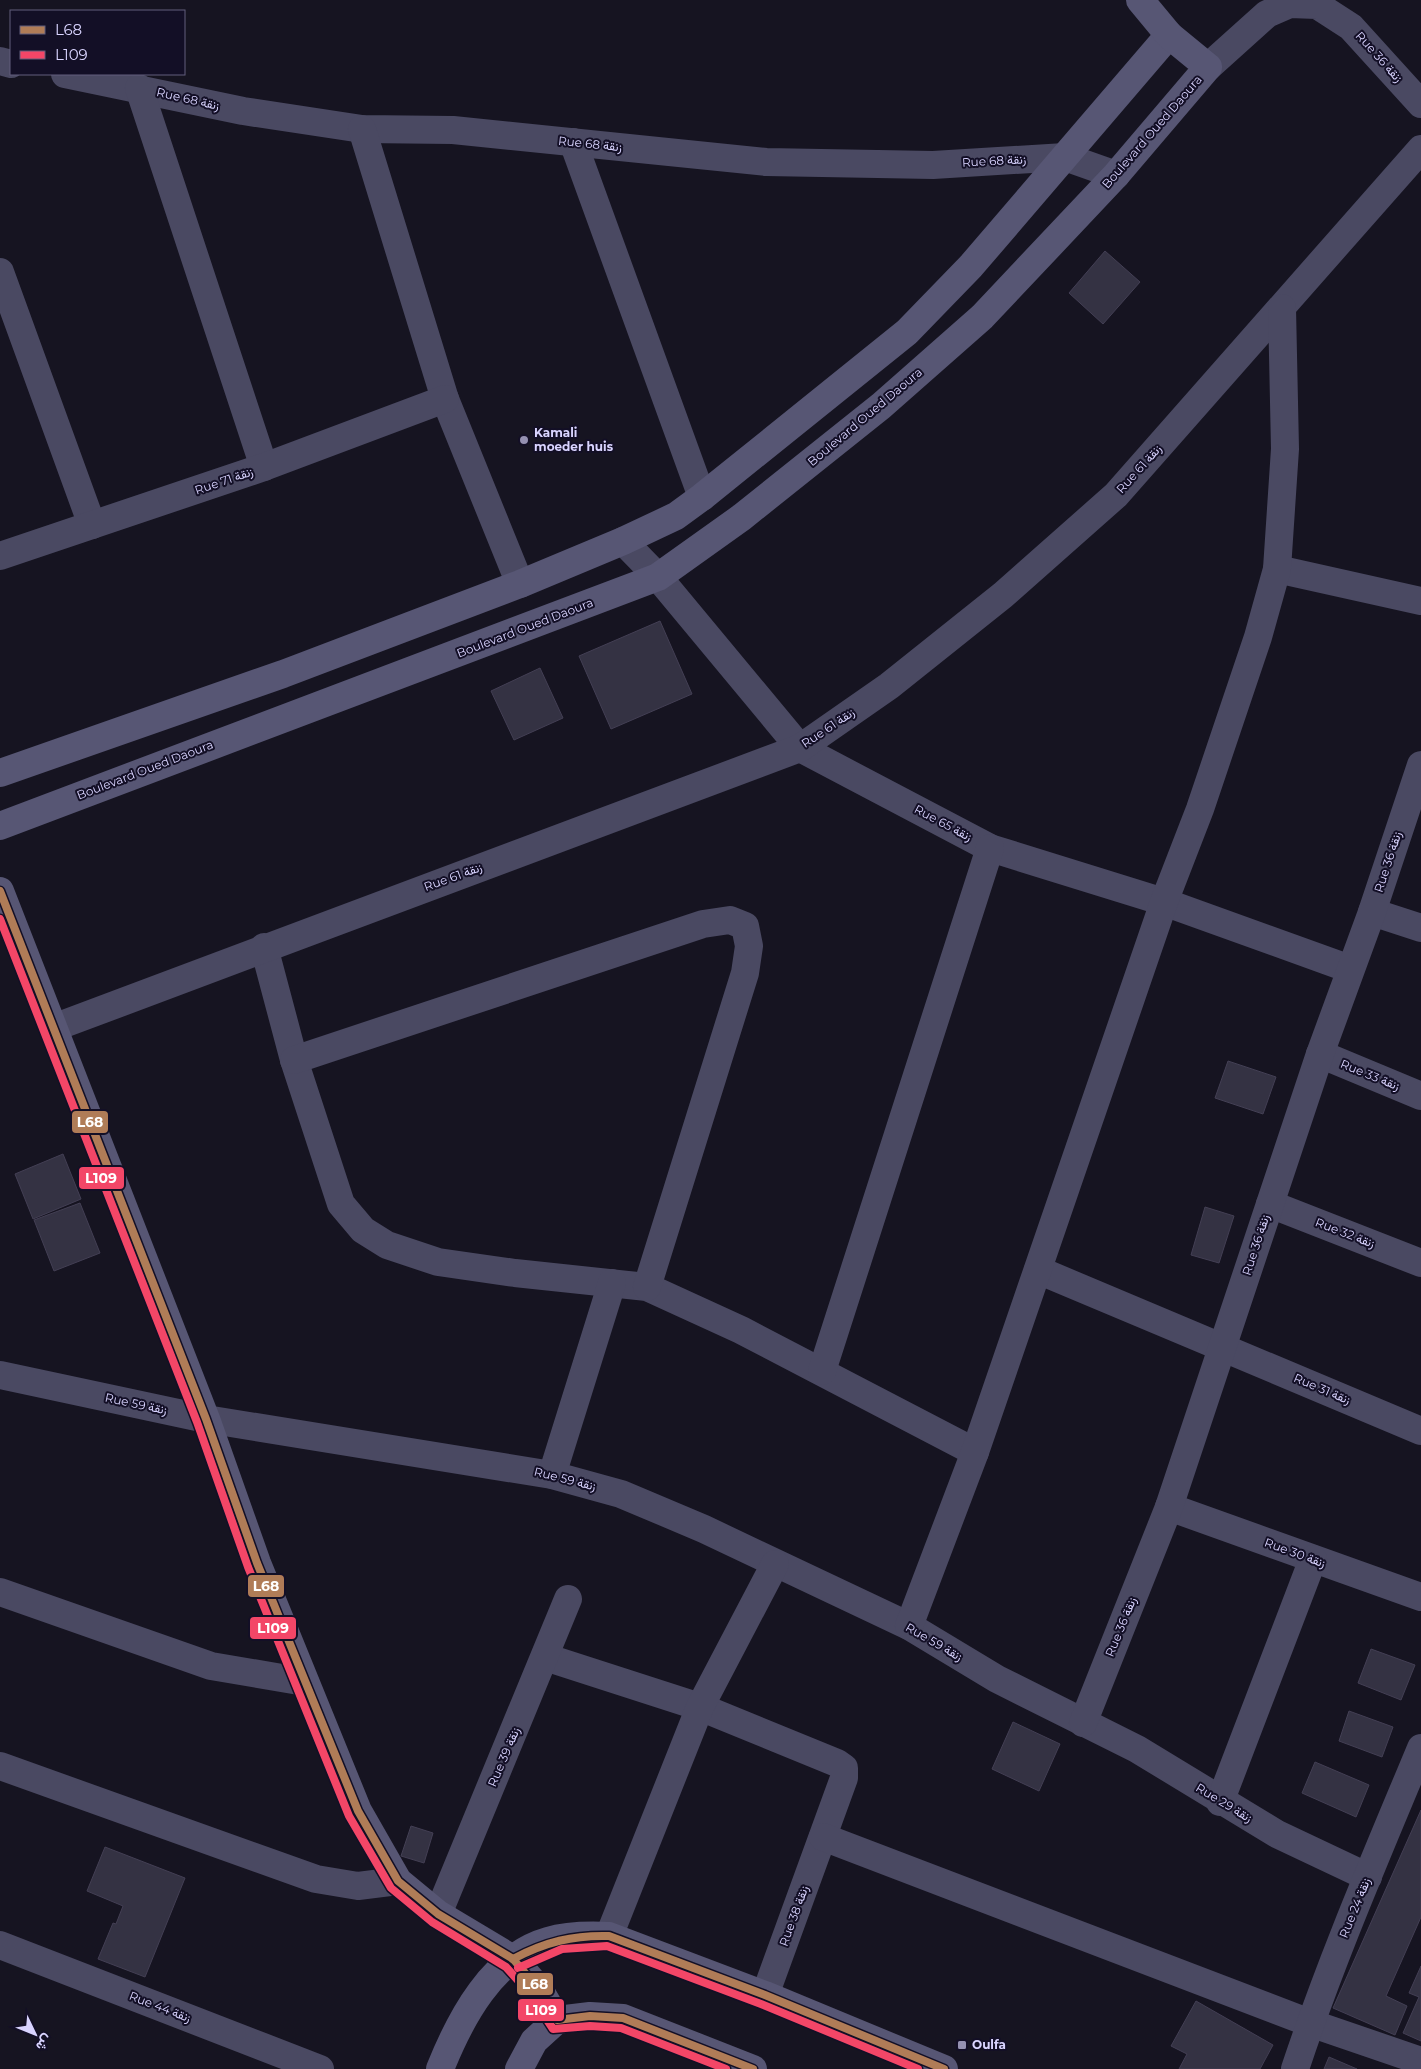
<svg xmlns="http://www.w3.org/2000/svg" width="1421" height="2069" font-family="Montserrat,Vazirmatn,sans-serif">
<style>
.building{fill:#343243;stroke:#433f54}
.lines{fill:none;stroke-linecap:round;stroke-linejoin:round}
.street{stroke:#4a4962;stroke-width:28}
.secondary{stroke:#575674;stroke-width:28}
.bus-1-casing{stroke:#130f26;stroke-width:11}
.bus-2-casing{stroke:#130f26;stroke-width:11}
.bus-1{stroke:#b07c57;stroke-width:8}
.bus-2{stroke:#f34667;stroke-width:8}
.poi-dot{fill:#9591b1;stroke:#130f26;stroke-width:2}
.labels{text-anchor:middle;stroke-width:4;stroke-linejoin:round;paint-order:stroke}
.street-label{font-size:12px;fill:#d9d4ff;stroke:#130f26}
.poi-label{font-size:12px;font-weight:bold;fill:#d9d4ff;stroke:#130f26;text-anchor:start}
.line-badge{stroke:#130f26;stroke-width:2}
.badge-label{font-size:14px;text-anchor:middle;font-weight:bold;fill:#fff}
</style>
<rect width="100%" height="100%" fill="#161421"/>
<g class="building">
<path d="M1105 251 1140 282 1103 324 1069 293Z"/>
<path d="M660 621 692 694 611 729 579 656Z"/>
<path d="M540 668 563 718 514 740 491 691Z"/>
<path d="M1228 1061 1276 1077 1263 1114 1215 1098Z"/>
<path d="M63 1154 81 1199 33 1219 15 1174Z"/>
<path d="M80 1203 100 1253 54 1271 34 1220Z"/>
<path d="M1205 1207 1234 1216 1219 1263 1191 1255Z"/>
<path d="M1371 1649 1415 1665 1401 1700 1358 1683Z"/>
<path d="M1349 1711 1393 1727 1382 1757 1339 1741Z"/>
<path d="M1013 1722 1060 1744 1039 1791 992 1769Z"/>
<path d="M1315 1762 1369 1785 1356 1817 1302 1793Z"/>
<path d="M1421 1810V1917L1386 1996 1407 2006 1395 2035 1333 2008Z"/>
<path d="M411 1826 433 1833 424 1863 401 1856Z"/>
<path d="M105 1847 185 1878 145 1977 98 1959 113 1923 116 1924 123 1906 87 1891Z"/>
<path d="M1421 1966V2041L1403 2033 1419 1997 1409 1993Z"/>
<path d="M1196 2001 1273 2045 1260 2069H1179L1187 2054 1171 2046Z"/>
<path d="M1329 2057 1357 2069H1324Z"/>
</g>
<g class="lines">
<g class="street">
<path d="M0 61 11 64"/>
<path d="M1208 67 1267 14 1290 4 1317 5 1351 27 1421 104"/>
<path d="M65 74 243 111 362 129 453 130 766 162 933 165 1065 157 1116 175"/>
<path d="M139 88 264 467"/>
<path d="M362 129 445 399 520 584"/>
<path d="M573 142 702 497"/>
<path d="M0 272 92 525"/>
<path d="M623 541 658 577 800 748 990 848 1164 902 1350 969"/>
<path d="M0 556 264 467 445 399"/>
<path d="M1277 569 1421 601"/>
<path d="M1372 912 1421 928"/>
<path d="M264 947 294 1060 341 1204 363 1230 387 1245 438 1262 515 1273 647 1287 741 1330 975 1452"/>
<path d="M53 1028 800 748 889 686 1003 595 1116 495 1421 149"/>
<path d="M1320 1054 1421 1096"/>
<path d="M294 1060 703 924 730 920 745 926 749 946 745 973 647 1287"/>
<path d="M1270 1204 1421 1263"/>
<path d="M1038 1270 1421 1431"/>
<path d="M822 1371 990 848"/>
<path d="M0 1375 206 1419 552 1475 621 1494 704 1529 909 1626 997 1679 1137 1749 1277 1834 1368 1877"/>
<path d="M552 1475 612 1283"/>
<path d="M1169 1507 1421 1597"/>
<path d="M0 1592 211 1666 305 1682"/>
<path d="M909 1626 975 1452 1164 902 1200 809 1258 637 1277 569 1285 449 1282 308"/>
<path d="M545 1657 700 1707 837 1763 844 1768V1778L765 1995"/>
<path d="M1083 1723 1169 1507 1320 1054 1372 912 1421 765"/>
<path d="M0 1766 316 1879 358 1886 398 1881"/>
<path d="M1220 1802 1313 1559"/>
<path d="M823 1837 1310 2023 1421 2061"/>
<path d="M438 1914 568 1599"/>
<path d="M609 1936 700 1707 775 1564"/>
<path d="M0 1945 320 2069"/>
<path d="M1295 2069C1331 1960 1377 1854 1421 1748"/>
</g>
<g class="secondary">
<path d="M0 773 283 674 520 584 623 541 676 516 702 497 907 332 971 266 1169 35"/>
<path d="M0 826 658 577 742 517 881 406 982 317 1116 175 1208 67 1169 35 1140 0"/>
<path d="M0 891 206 1419 257 1563 358 1811 398 1881 438 1914 513 1959 539 1989 557 2020"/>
<path d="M440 2069C460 2019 492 1957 548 1941 568 1935 589 1935 609 1936L765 1995 944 2069"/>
<path d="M519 2069 534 2041 557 2020 590 2016 623 2018 753 2069"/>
</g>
<defs>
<g id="bus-1">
<path d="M0 891 206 1419 257 1563 358 1811 398 1881 438 1914 513 1959 539 1989 557 2020 590 2016 623 2018 753 2069"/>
<path d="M513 1959C545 1942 573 1935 609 1936L765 1995 944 2069"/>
</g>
<g id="bus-2">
<path d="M0 919 197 1422 248 1567 349 1816 391 1888 432 1922 506 1967 531 1995 553 2029 590 2026 621 2028 726 2069"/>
<path d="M518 1968 562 1949 607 1946 761 2004 918 2069"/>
</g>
</defs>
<use href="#bus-1" class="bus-1-casing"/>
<use href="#bus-2" class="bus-2-casing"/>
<use href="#bus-1" class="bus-1"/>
<use href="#bus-2" class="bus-2"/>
</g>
<g class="poi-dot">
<circle cx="524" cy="440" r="5"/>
<rect x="957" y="2040" width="10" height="10" rx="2.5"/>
</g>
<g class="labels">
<g class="street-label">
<text transform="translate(1379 57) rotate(48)" y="4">Rue 36 زنقة</text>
<text transform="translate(188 99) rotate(13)" y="4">Rue 68 زنقة</text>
<text transform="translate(1152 132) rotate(-49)" y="4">Boulevard Oued Daoura</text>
<text transform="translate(590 144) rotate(6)" y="4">Rue 68 زنقة</text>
<text transform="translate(994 161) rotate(-3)" y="4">Rue 68 زنقة</text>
<text transform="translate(865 417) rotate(-40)" y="4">Boulevard Oued Daoura</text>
<text transform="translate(1139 469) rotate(-48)" y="4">Rue 61 زنقة</text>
<text transform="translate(224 481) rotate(-19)" y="4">Rue 71 زنقة</text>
<text transform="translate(525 628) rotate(-21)" y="4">Boulevard Oued Daoura</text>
<text transform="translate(828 728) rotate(-34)" y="4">Rue 61 زنقة</text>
<text transform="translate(145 770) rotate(-21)" y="4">Boulevard Oued Daoura</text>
<text transform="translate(943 823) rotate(28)" y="4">Rue 65 زنقة</text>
<text transform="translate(1388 862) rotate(-72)" y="4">Rue 36 زنقة</text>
<text transform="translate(453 877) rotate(-20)" y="4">Rue 61 زنقة</text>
<text transform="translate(1370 1075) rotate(22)" y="4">Rue 33 زنقة</text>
<text transform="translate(1345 1233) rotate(21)" y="4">Rue 32 زنقة</text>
<text transform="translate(1256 1245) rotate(-72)" y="4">Rue 36 زنقة</text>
<text transform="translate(1322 1389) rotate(23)" y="4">Rue 31 زنقة</text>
<text transform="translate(136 1404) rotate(12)" y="4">Rue 59 زنقة</text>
<text transform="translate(565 1479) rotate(14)" y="4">Rue 59 زنقة</text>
<text transform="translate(1295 1553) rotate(20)" y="4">Rue 30 زنقة</text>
<text transform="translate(1121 1627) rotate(-68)" y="4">Rue 36 زنقة</text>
<text transform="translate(934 1642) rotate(30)" y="4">Rue 59 زنقة</text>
<text transform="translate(504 1757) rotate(-67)" y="4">Rue 39 زنقة</text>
<text transform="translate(1224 1803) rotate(31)" y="4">Rue 29 زنقة</text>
<text transform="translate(1355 1908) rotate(-68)" y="4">Rue 24 زنقة</text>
<text transform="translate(794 1916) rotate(-70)" y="4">Rue 38 زنقة</text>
<text transform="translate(160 2007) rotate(21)" y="4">Rue 44 زنقة</text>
</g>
<g class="poi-label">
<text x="534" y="437">Kamali<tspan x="534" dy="14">moeder huis</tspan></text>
<text x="972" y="2049">Oulfa</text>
</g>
</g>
<g class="line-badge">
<rect x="71" y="1110" width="38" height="24" rx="5" fill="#b07c57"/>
<rect x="78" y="1166" width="47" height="24" rx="5" fill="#f34667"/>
<rect x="247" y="1574" width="38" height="24" rx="5" fill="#b07c57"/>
<rect x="249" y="1616" width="48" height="24" rx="5" fill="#f34667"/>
<rect x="516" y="1972" width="38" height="24" rx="5" fill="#b07c57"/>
<rect x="517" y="1998" width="48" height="24" rx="5" fill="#f34667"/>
</g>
<g class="badge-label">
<text x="90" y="1127">L68</text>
<text x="101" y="1183">L109</text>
<text x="266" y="1591">L68</text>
<text x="273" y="1633">L109</text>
<text x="535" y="1989">L68</text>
<text x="541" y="2015">L109</text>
</g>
<rect x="10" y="10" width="175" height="65" fill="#130f26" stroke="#625e7d"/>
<rect x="20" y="26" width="25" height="8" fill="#b07c57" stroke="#625e7d"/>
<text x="55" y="35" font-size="15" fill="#d9d4ff">L68</text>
<rect x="20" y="51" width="25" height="8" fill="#f34667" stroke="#625e7d"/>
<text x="55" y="60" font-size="15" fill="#d9d4ff">L109</text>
<g transform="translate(35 2034) rotate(133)" stroke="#130f26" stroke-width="4" paint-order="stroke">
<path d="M0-4L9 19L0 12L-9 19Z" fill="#d9d4ff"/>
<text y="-8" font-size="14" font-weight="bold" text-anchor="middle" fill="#d9d4ff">ش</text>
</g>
</svg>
